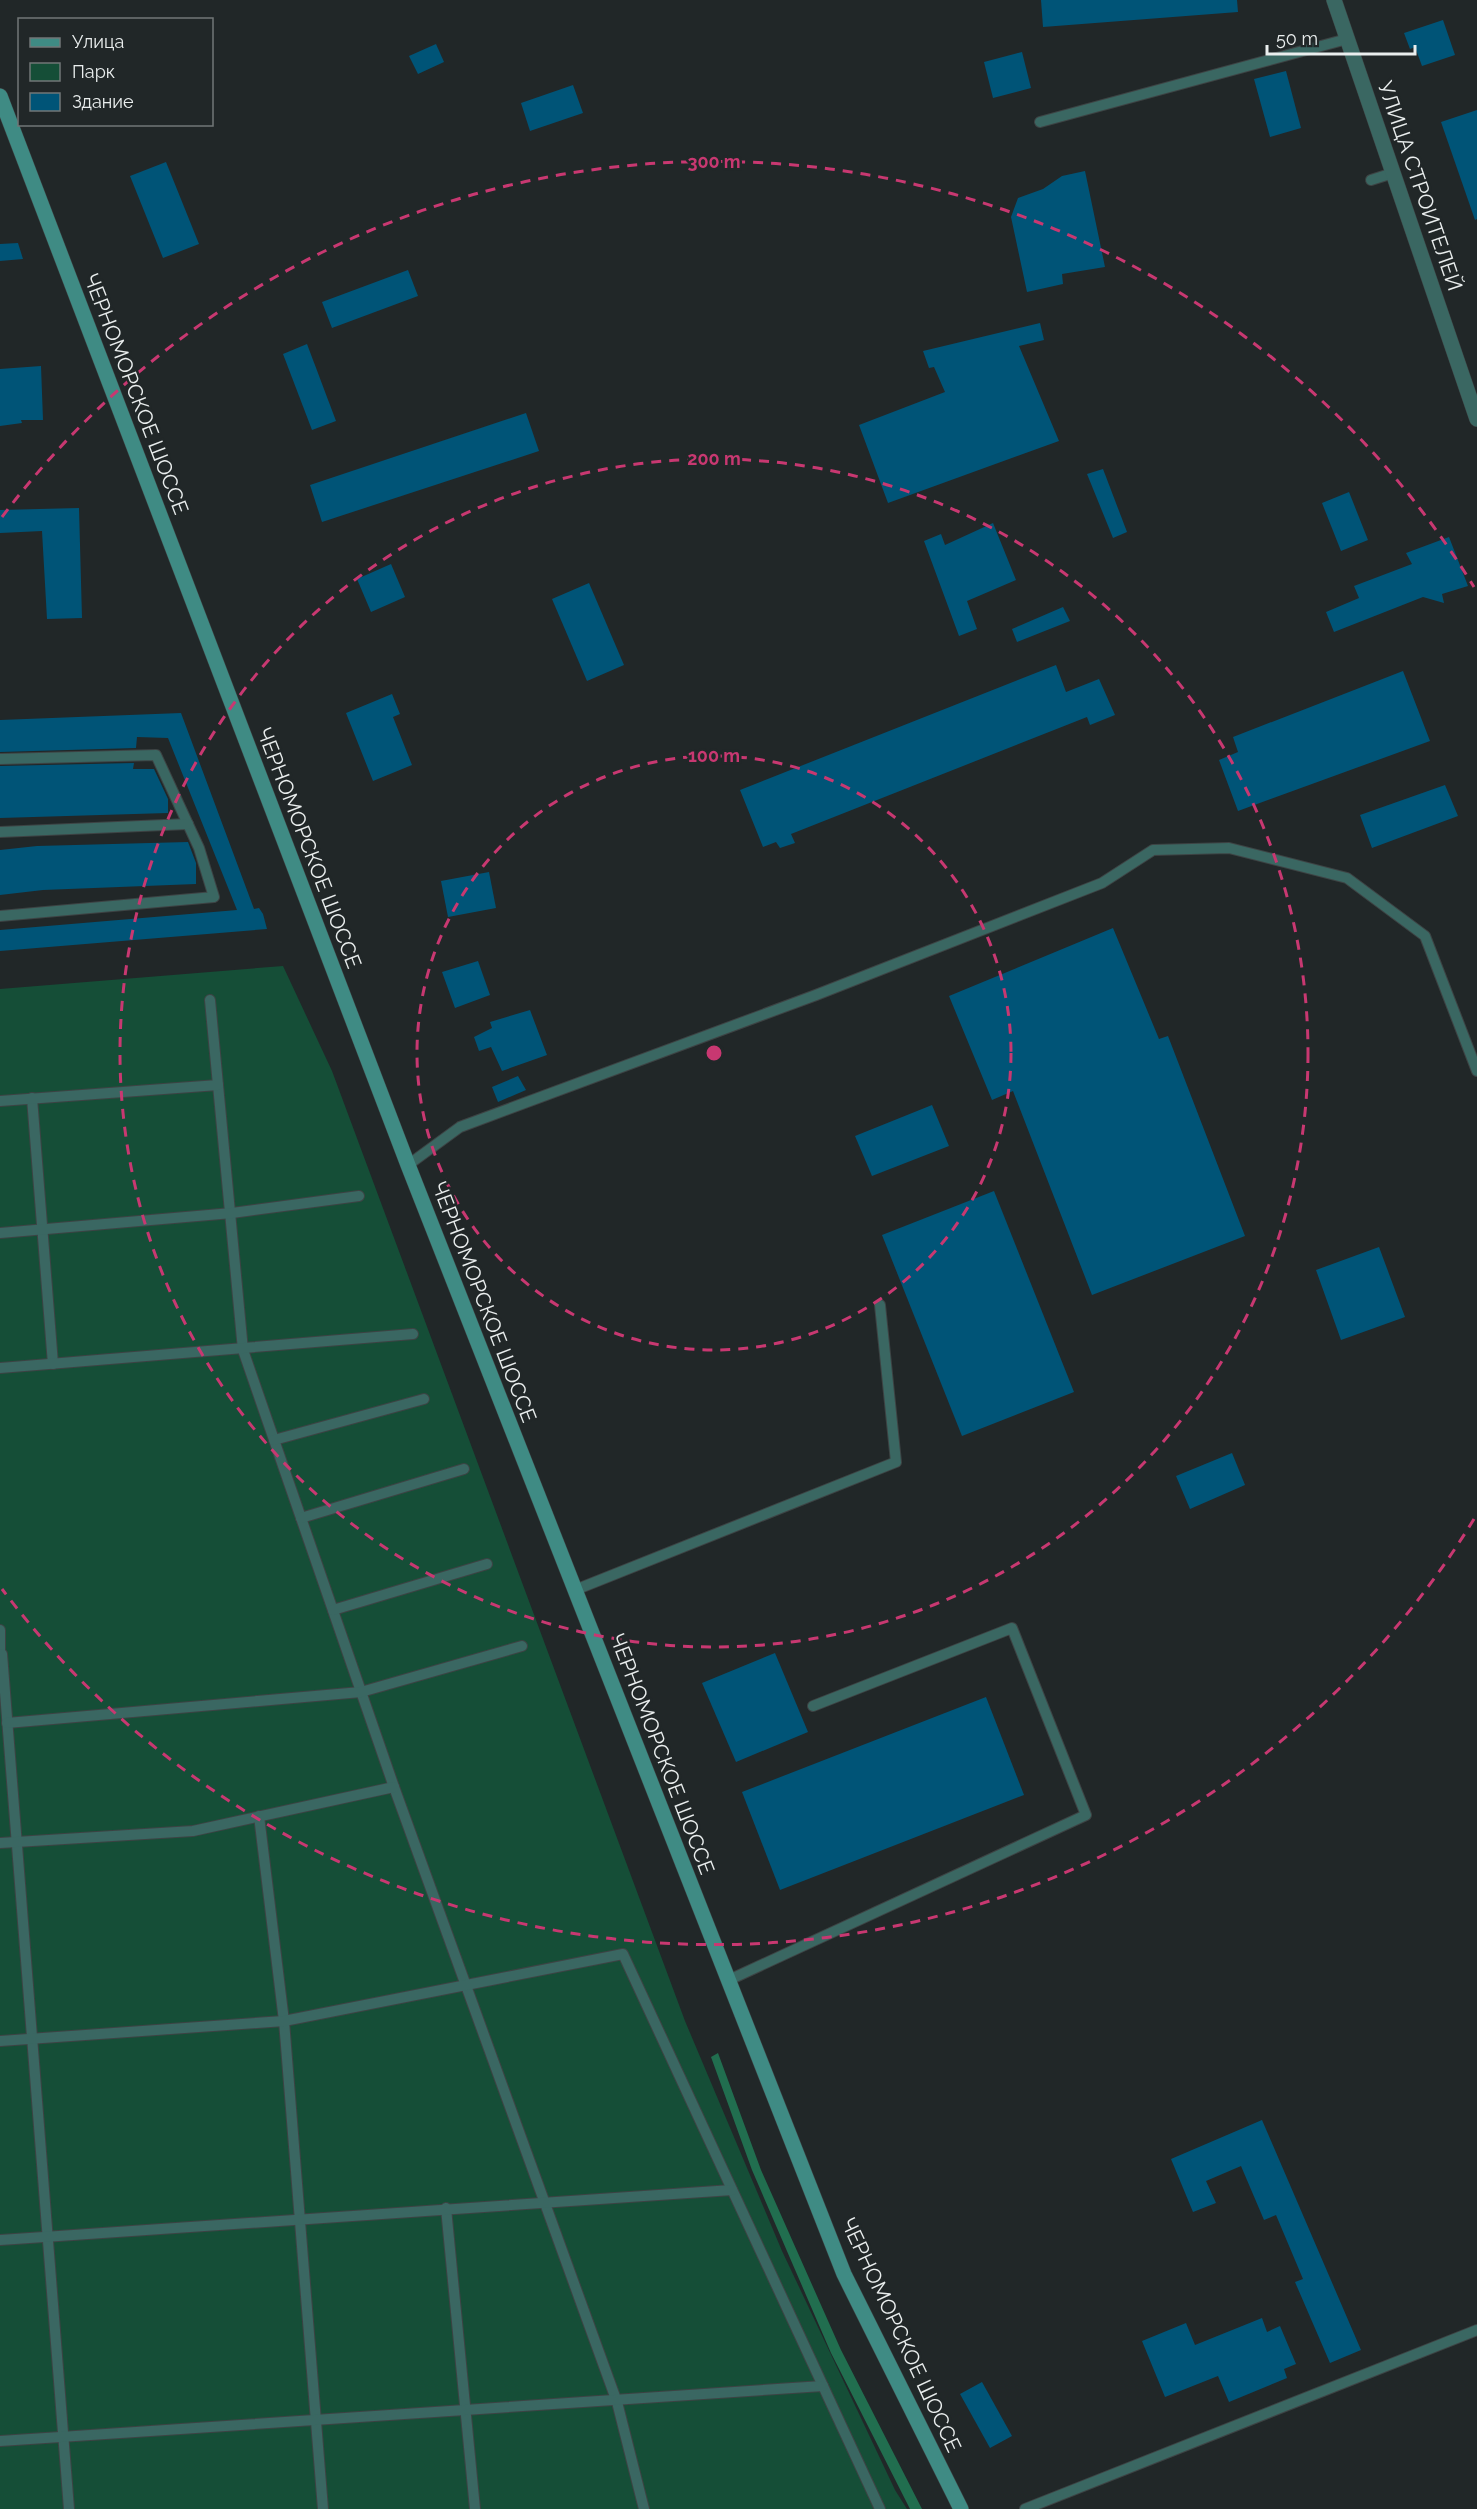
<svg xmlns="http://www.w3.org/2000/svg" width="1477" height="2509" font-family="Raleway,sans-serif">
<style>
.green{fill:#154e37}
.forest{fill:#216e4f}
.building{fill:#005477}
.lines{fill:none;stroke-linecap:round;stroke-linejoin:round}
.lane-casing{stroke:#3d4344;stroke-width:12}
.street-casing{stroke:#3d4344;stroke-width:16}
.secondary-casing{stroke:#3d4344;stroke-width:16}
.lane{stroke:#3a6762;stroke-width:10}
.street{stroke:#3a6762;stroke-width:15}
.secondary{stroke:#3f8b84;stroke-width:15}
.ring{fill:none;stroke:#c83871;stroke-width:3;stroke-dasharray:10 8}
.labels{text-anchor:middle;stroke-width:5;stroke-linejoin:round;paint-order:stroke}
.street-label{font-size:21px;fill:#eaeeee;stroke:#212728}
.centre{fill:#c83871;stroke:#212728;stroke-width:3}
.ring-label{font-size:18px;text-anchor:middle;font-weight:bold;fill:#c83871;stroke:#212728;stroke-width:5;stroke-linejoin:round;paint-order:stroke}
</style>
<rect width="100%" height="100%" fill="#212728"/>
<path class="green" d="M283 966 332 1071 685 2021 782 2251 895 2490 907 2509H0V989Z"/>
<path class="forest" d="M718 2053 761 2170 841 2350 922 2509H910L831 2353 752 2170 711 2057Z"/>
<g class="building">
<path d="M1041 0H1237L1238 12 1043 27Z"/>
<path d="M1443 20 1455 55 1422 66 1415 47 1410 49 1404 33Z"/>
<path d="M436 44 444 62 418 74 409 56Z"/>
<path d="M1022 52 1031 88 993 98 984 62Z"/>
<path d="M1286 71 1301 128 1270 137 1254 79Z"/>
<path d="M573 85 583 113 530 131 521 103Z"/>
<path d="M1477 110V219L1475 220 1441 122Z"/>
<path d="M166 162 199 244 163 258 130 176Z"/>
<path d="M1085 171 1105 267 1062 274 1063 284 1027 292 1011 217 1018 198 1043 189 1062 176Z"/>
<path d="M18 243 23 259 0 261V244Z"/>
<path d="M408 270 418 296 332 328 322 302Z"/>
<path d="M1040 323 1044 340 1019 346 1059 441 888 503 859 425 945 392 934 367 929 368 923 351Z"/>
<path d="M307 344 336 421 312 430 283 354Z"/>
<path d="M41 366 43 420H21L22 423 0 426V369Z"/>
<path d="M526 413 539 451 322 522 310 485Z"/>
<path d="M1103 469 1127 532 1113 538 1087 474Z"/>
<path d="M1349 492 1368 540 1341 551 1322 503Z"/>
<path d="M79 508 82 618 47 619 42 531 0 533V510Z"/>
<path d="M993 523 1016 580 967 601 977 629 959 636 924 541 941 534 945 545Z"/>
<path d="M1449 537 1468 586 1442 594 1444 603 1423 597 1334 632 1326 612 1359 598 1354 586 1412 564 1406 553Z"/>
<path d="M391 564 405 597 371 612 357 579Z"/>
<path d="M589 583 624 665 587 681 552 599Z"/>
<path d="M1063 607 1070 621 1017 642 1012 629Z"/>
<path d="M1056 665 1066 692 1099 679 1115 715 1090 725 1087 717 791 834 795 843 780 848 776 842 763 847 740 790Z"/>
<path d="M1403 671 1430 741 1238 811 1219 760 1238 752 1233 737Z"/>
<path d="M392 694 400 714 393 717 412 765 373 781 346 713Z"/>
<path d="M181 713 254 909 259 908 263 914 267 929 0 951V930L237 910 168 738 137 737 136 748 0 752V720Z"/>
<path d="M134 763 133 769H154L168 799V813L0 818V766Z"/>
<path d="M1445 785 1458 816 1372 848 1360 815Z"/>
<path d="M188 842 196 863V884L43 890 0 895V850L37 846Z"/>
<path d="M489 872 496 908 448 917 441 881Z"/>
<path d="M1113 928 1159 1039 1168 1036 1245 1236 1092 1295 1013 1091 992 1100 949 996Z"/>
<path d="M478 961 490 995 455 1008 442 972Z"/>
<path d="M530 1010 547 1055 502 1071 491 1047 479 1051 474 1037 492 1028 490 1022Z"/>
<path d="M518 1076 526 1090 498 1102 492 1087Z"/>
<path d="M932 1105 949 1146 872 1176 855 1136Z"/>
<path d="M994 1191 1074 1392 962 1436 882 1235Z"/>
<path d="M1379 1247 1405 1317 1341 1340 1316 1270Z"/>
<path d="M1232 1453 1245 1485 1190 1509 1176 1476Z"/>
<path d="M775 1653 808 1732 736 1762 702 1683Z"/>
<path d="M986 1697 1024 1795 780 1890 742 1792Z"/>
<path d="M1262 2120 1361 2350 1330 2363 1295 2282 1303 2279 1276 2215 1264 2220 1241 2166 1206 2181 1216 2203 1193 2212 1171 2159Z"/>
<path d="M1262 2318 1267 2332 1280 2326 1296 2364 1284 2369 1287 2378 1229 2402 1218 2376 1165 2397 1142 2341 1186 2323 1195 2345Z"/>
<path d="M982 2382 1012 2436 990 2448 960 2394Z"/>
</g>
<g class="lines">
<defs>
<g id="lane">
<path d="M1040 122 1347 39"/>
<path d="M1371 180 1393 173"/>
<path d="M0 759 156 755 199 848 214 897 0 916"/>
<path d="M0 832 188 824"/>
<path d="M218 1085 243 1350 394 1787 617 2402 644 2509"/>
<path d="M32 1098 53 1364"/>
<path d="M0 1101 218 1085 210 1000"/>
<path d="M408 1165 460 1127 816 995 1102 883 1153 850 1229 848 1347 878 1425 936 1477 1071"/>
<path d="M0 1233 232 1213 359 1196"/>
<path d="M0 1368 413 1334"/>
<path d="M274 1440 424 1399"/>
<path d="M301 1518 464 1469"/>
<path d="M575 1590 896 1462 880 1305"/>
<path d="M333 1610 487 1564"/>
<path d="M0 1630V1655"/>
<path d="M2 1654 69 2509"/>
<path d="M7 1723 361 1692 522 1646"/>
<path d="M259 1816 284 2021 323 2509"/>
<path d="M0 1843 193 1831 394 1787"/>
<path d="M729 1980 1086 1815 1012 1628 813 1706"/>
<path d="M0 2041 284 2021 623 1954 880 2509"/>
<path d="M446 2208 475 2509"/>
<path d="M0 2240 732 2190"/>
<path d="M0 2441 823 2386"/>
<path d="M1025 2509 1477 2330"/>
</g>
<path id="street" d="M1334 0 1477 419"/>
<path id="secondary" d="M0 96 408 1165 844 2274 961 2509"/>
</defs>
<use href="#lane" class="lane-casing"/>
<use href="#street" class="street-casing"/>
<use href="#secondary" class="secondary-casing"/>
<use href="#lane" class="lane"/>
<use href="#street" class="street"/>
<use href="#secondary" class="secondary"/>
</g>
<g class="ring">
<circle cx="714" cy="1053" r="297"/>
<circle cx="714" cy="1053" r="594"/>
<path d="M1474 1519A891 891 0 0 1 2 1589M2 517A891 891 0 0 1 1474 587"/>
</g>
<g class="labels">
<g class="street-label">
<text transform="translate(1420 186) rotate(71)" y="7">УЛИЦА СТРОИТЕЛЕЙ</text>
<text transform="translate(136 394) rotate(69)" y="7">ЧЕРНОМОРСКОЕ ШОССЕ</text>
<text transform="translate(309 848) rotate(69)" y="7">ЧЕРНОМОРСКОЕ ШОССЕ</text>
<text transform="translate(484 1302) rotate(69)" y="7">ЧЕРНОМОРСКОЕ ШОССЕ</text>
<text transform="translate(662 1754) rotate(69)" y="7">ЧЕРНОМОРСКОЕ ШОССЕ</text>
<text transform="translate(901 2335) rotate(65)" y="7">ЧЕРНОМОРСКОЕ ШОССЕ</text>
</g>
</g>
<circle cx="714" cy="1053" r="9" class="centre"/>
<g class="ring-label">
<text x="714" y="168">300 m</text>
<text x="714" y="465">200 m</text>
<text x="714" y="762">100 m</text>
</g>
<rect x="18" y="18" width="195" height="108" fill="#212728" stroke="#717777" stroke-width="1.5"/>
<rect x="30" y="38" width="30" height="9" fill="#3f8b84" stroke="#717777" stroke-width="1.5"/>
<text x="72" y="48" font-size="18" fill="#eaeeee">Улица</text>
<rect x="30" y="63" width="30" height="18" fill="#154e37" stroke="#717777" stroke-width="1.5"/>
<text x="72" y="78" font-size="18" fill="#eaeeee">Парк</text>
<rect x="30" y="93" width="30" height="18" fill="#005477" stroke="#717777" stroke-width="1.5"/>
<text x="72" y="108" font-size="18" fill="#eaeeee">Здание</text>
<path d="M1267 45v9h148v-9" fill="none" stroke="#eaeeee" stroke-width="3"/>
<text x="1276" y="45" font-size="18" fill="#eaeeee" stroke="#212728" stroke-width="4.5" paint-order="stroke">50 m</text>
</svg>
